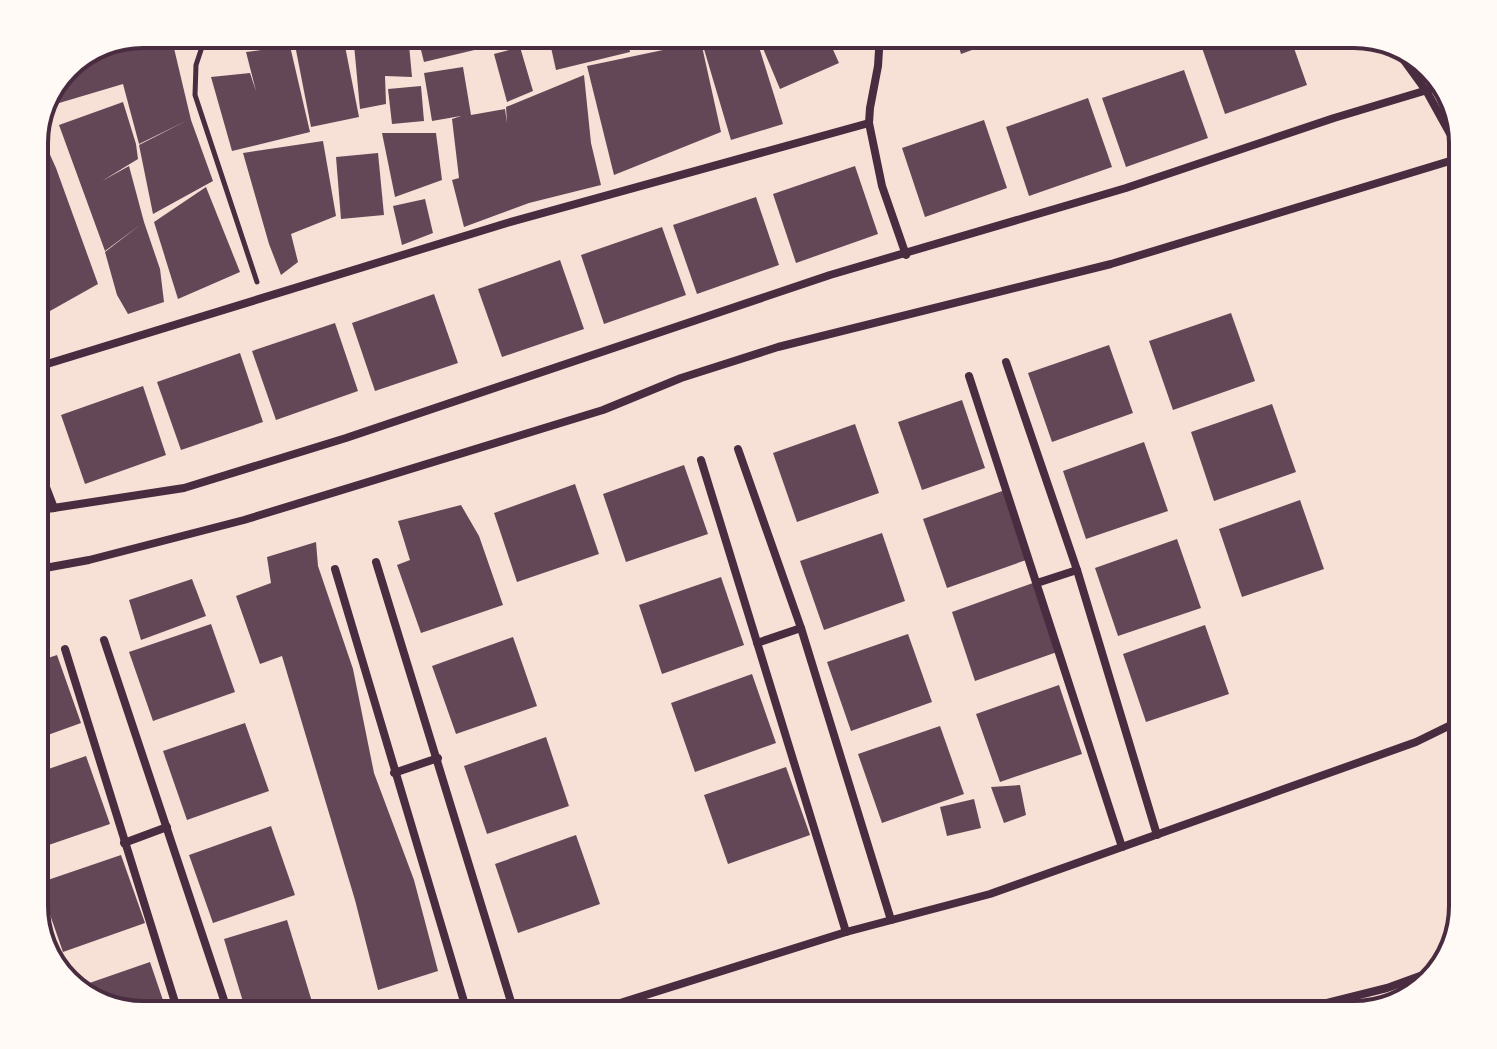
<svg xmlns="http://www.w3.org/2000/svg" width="1497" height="1049" font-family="'Source Sans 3',sans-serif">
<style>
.building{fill:#644757}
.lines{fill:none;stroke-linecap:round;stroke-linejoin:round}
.path{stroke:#4a2c40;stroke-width:5}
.minor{stroke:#4a2c40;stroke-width:8}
.rim{fill:none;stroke:#4a2c40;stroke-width:4}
</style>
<rect width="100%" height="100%" fill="#f7e1d7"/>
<g class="building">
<path d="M353 34H408L412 77 385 76 386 104 360 109Z"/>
<path d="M417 34H484L487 47 424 62Z"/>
<path d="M502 34H531V35L505 43Z"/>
<path d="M548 34H627L630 52 556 70Z"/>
<path d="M634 34H710L636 48Z"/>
<path d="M717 34H755L783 124 731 140 701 39Z"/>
<path d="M757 34H826L839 63 780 89Z"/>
<path d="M955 34H1016L961 54Z"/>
<path d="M1234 34H1289L1307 85 1225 114 1201 45Z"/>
<path d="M343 36 359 117 311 127 295 45Z"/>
<path d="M701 42 721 132 614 175 587 66Z"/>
<path d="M120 43 173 44 191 120 213 181 153 214 139 145 186 121 139 144 123 84 49 106 71 61Z"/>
<path d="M290 46 310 132 232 151 211 77 250 73 256 91 246 52Z"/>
<path d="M520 47 533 91 507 102 494 54Z"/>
<path d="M463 67 471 115 505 109 507 123 506 107 584 75 591 143 601 185 529 203 464 227 452 180 459 178 452 119 461 116 432 121 424 73Z"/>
<path d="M1184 70 1208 138 1126 167 1102 98Z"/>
<path d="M421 86 424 121 392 124 388 89Z"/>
<path d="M1088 98 1112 167 1029 196 1006 127Z"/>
<path d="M123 102 136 144 138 159 102 181 129 166 144 222 160 269 164 302 128 314 117 295 105 252 140 225 105 251 59 125Z"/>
<path d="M984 120 1007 188 925 217 902 148Z"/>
<path d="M38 128 56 168 98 284 34 320V136Z"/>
<path d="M382 133H436L442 180 395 197Z"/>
<path d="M323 141 336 216 291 234 298 262 281 275 269 244 243 153Z"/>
<path d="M378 153 384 215 341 219 336 157Z"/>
<path d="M855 166 878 234 796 263 773 194Z"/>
<path d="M206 187 240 272 178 299 154 222Z"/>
<path d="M756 197 779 265 697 294 673 225Z"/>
<path d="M425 199 433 233 402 245 393 206Z"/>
<path d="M662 227 686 295 604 324 581 255Z"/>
<path d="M560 260 584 329 502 357 478 289Z"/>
<path d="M434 294 458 363 375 391 352 323Z"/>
<path d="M1231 313 1255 381 1173 410 1149 341Z"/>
<path d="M335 323 358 391 276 420 252 351Z"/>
<path d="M1109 345 1133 413 1052 442 1028 373Z"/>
<path d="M240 353 263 422 181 450 157 382Z"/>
<path d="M143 386 166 455 85 484 61 415Z"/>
<path d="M962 400 985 468 922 490 898 422Z"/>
<path d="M1272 404 1296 472 1214 501 1191 432Z"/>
<path d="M855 424 879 493 797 522 773 453Z"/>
<path d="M1144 442 1168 511 1086 539 1063 471Z"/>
<path d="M684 465 708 534 626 562 603 494Z"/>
<path d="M575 484 599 554 517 582 494 513Z"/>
<path d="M1005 490 1029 559 947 588 923 519Z"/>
<path d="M1300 500 1324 569 1242 597 1219 529Z"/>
<path d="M461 505 479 536 503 605 421 633 397 565 410 560 398 521Z"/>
<path d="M882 533 905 601 824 630 800 561Z"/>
<path d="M1177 539 1201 608 1118 636 1095 568Z"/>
<path d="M316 542 318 566 353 669 374 773 414 880 438 971 378 990 355 900 282 656 260 664 236 596 271 583 267 557Z"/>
<path d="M721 577 744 645 662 674 639 605Z"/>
<path d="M192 579 206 616 141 640 129 600Z"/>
<path d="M1033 583 1057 652 975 681 952 612Z"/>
<path d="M211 624 235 692 153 721 129 652Z"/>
<path d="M1205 625 1229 694 1146 722 1123 654Z"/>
<path d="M34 632 42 660 57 655 81 723 34 740Z"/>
<path d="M908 634 932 702 851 731 827 662Z"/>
<path d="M513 637 537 706 456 734 432 666Z"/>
<path d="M752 674 776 743 695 772 671 703Z"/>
<path d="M1059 685 1082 754 1000 782 976 714Z"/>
<path d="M245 723 269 791 187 820 163 751Z"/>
<path d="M940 726 964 794 882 823 858 754Z"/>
<path d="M546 737 569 806 487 834 464 766Z"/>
<path d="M86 756 110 824 34 850V774Z"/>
<path d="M786 767 810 835 728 864 704 795Z"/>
<path d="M1020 785 1026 815 1004 823 991 787Z"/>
<path d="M974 799 981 828 947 836 940 807Z"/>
<path d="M271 826 295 895 213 923 189 855Z"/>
<path d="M576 835 600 904 518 933 495 864Z"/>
<path d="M121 855 145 923 63 952 39 883Z"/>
<path d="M287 920 313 1005 281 1015H247L224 939Z"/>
<path d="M150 962 168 1015H143L77 993 75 988Z"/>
</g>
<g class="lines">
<path class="path" d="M206 35 196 65 195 95 257 282"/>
<g class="minor">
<path d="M228 34H238"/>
<path d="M880 34 878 66 870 108 869 123 882 186 906 255"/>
<path d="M1395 48 1427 92 1463 157"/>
<path d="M1006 362 1077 570 1157 835"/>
<path d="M34 368 507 223 869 123"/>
<path d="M969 376 1122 847"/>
<path d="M738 449 801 628 891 920"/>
<path d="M34 456 54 508"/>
<path d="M701 460 846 932"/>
<path d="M34 511 184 488 346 438 830 275 1126 188 1334 118 1444 85"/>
<path d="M376 562 515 1015"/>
<path d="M335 569 468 1015"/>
<path d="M34 570 89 560 244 520 603 410 681 378 778 347 1111 264 1463 157"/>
<path d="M1037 583 1077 570"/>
<path d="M104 640 229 1015"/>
<path d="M757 643 801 628"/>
<path d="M65 649 179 1015"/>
<path d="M394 773 438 758"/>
<path d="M124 843 167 827"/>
<path d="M582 1015 846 932 990 894 1416 742 1463 719"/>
<path d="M1279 1015 1387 988 1442 968"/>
</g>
</g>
<path d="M0 0H1497V1049H0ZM143 48H1354A95 95 0 0 1 1449 143V906A95 95 0 0 1 1354 1001H143A95 95 0 0 1 48 906V143A95 95 0 0 1 143 48Z" fill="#fffaf5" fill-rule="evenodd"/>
<path class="rim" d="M143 48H1354A95 95 0 0 1 1449 143V906A95 95 0 0 1 1354 1001H143A95 95 0 0 1 48 906V143A95 95 0 0 1 143 48Z"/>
</svg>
